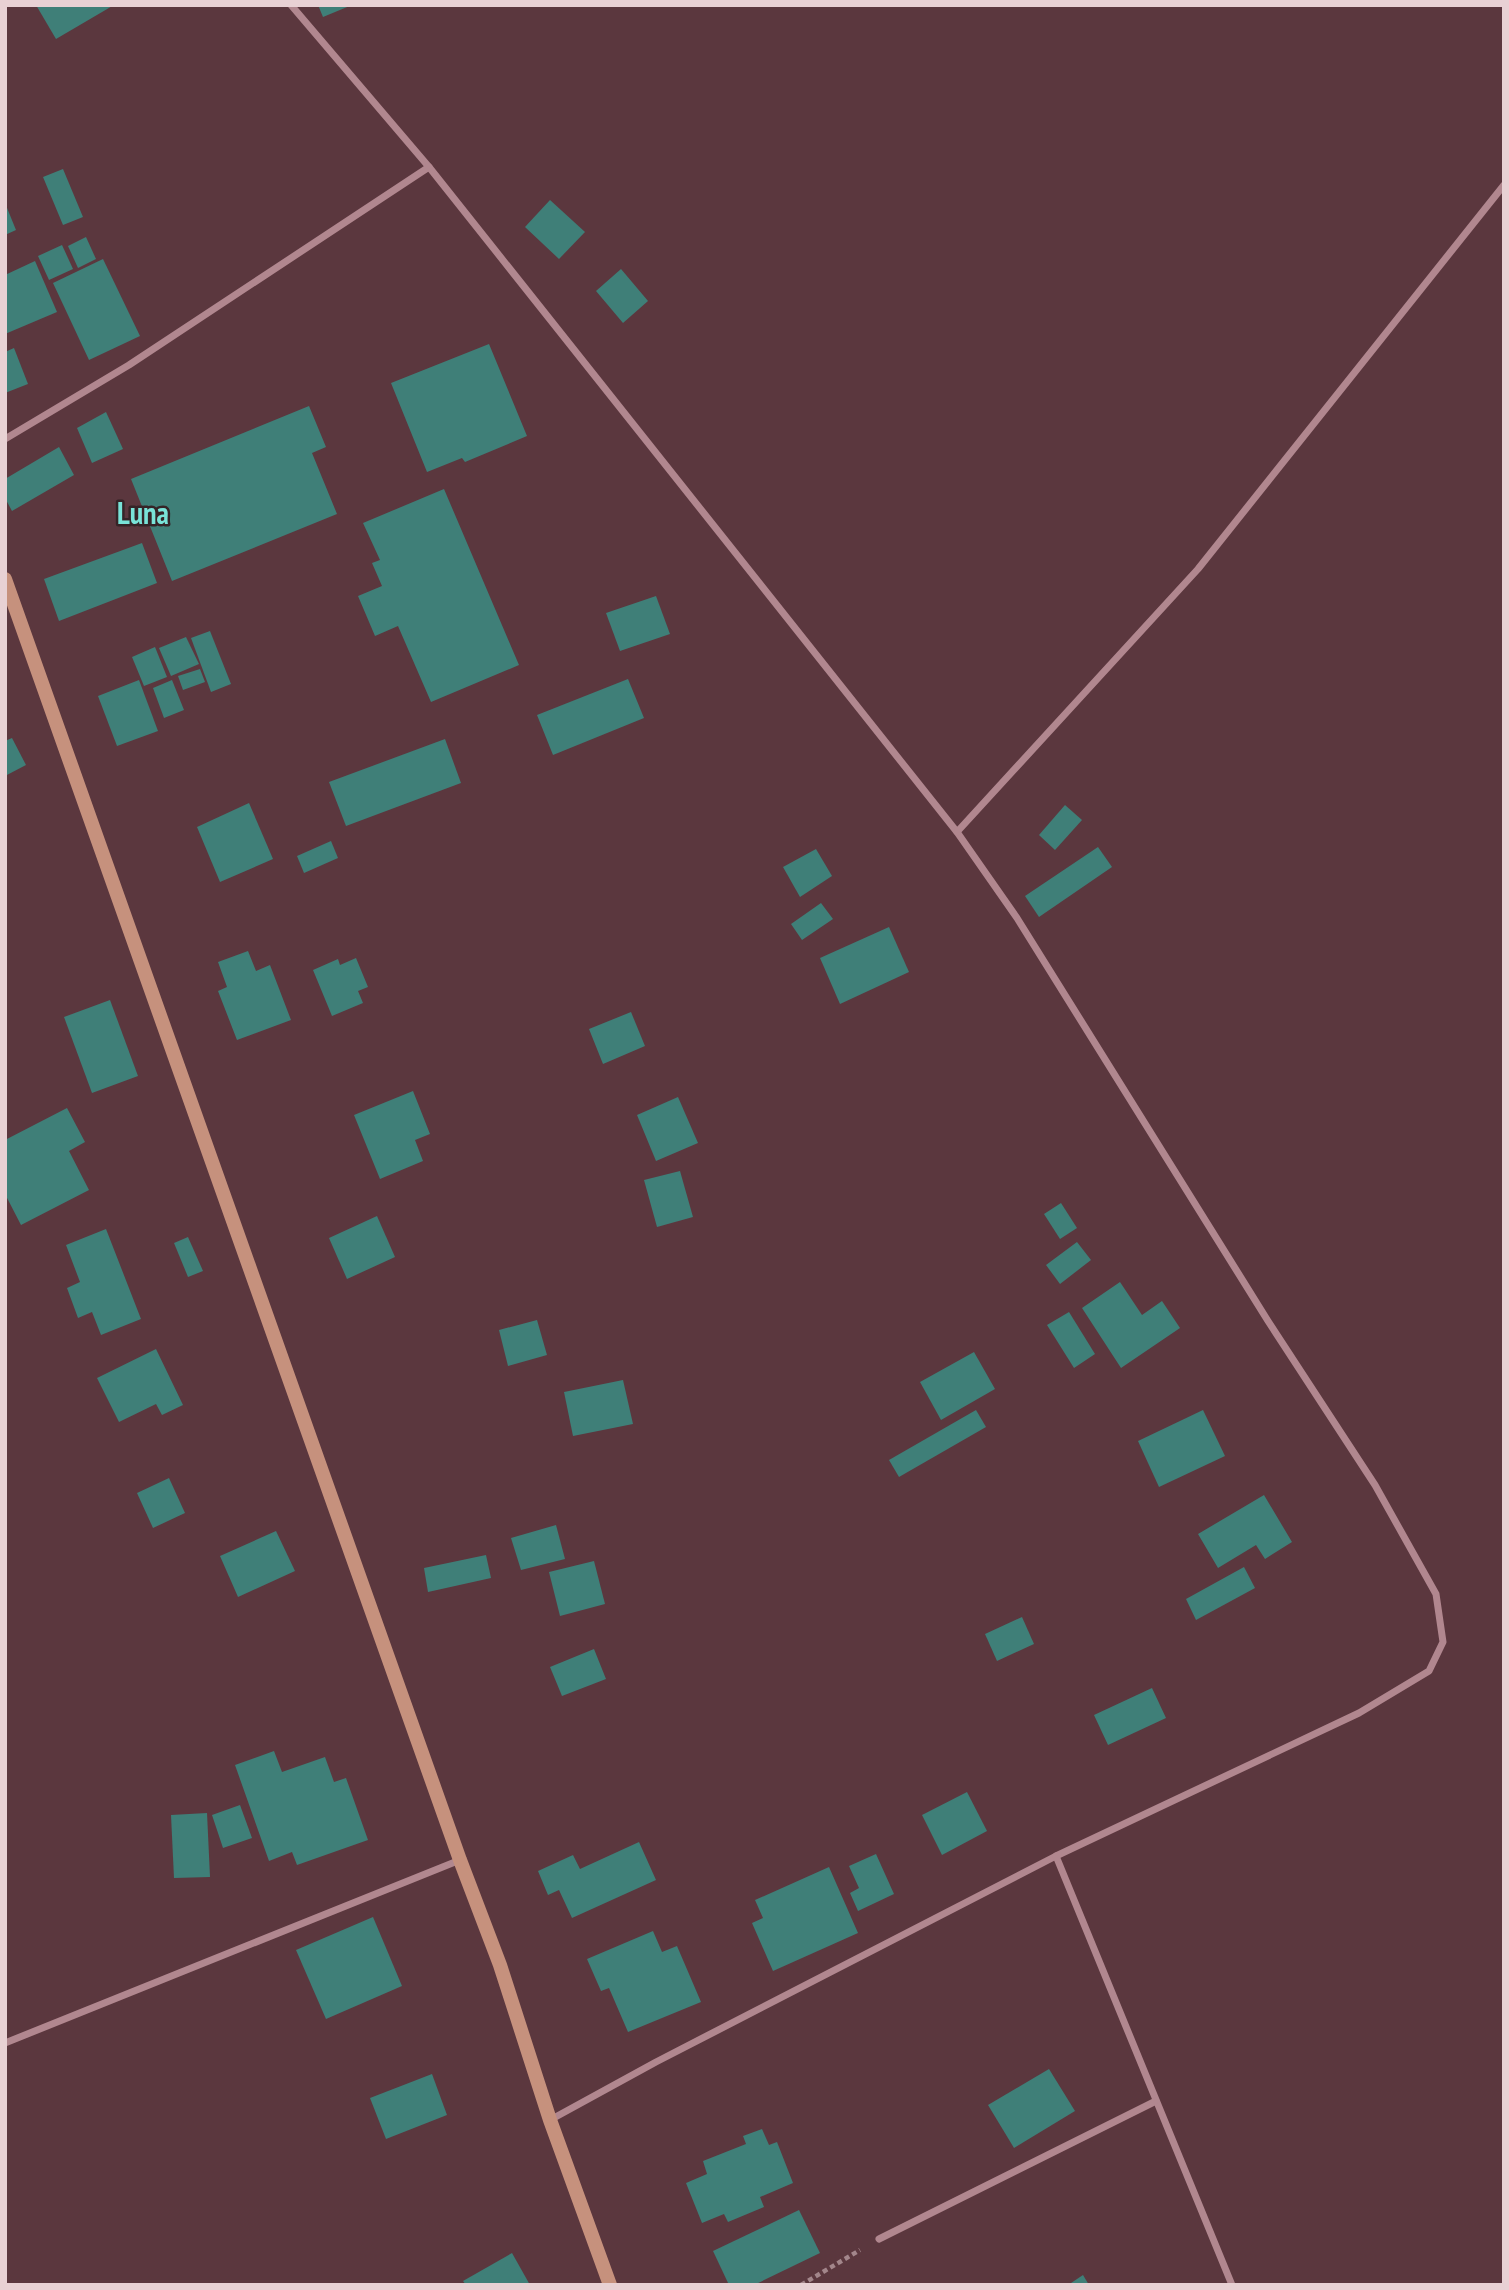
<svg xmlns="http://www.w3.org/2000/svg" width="1509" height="2290" font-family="'PT Sans Narrow',sans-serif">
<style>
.building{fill:#3f7f78}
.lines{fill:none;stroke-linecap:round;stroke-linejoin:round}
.path{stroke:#a3868b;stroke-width:4.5;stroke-dasharray:5 3.5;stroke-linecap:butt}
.minor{stroke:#b1878f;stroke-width:7}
.secondary{stroke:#c6917d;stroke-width:14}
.labels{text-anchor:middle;stroke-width:5;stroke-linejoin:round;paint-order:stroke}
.quarter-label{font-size:30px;font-weight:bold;fill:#79e3d8;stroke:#352427}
</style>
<rect width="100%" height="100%" fill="#5b373e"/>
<g class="building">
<path d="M36 5H114L56 39Z"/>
<path d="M318 5H352L323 17Z"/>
<path d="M63 169 83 217 63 225 43 177Z"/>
<path d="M550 200 585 232 559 259 525 227Z"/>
<path d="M5 203 16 230 5 235Z"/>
<path d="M86 237 96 259 78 268 68 246Z"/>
<path d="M62 245 73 269 49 280 38 256Z"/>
<path d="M103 259 140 336 89 360 53 283Z"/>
<path d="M35 261 57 312 5 334V275Z"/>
<path d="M621 269 648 301 623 323 596 291Z"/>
<path d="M489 344 527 436 465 462 462 458 427 472 391 383Z"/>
<path d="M14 348 28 384 5 393V352Z"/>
<path d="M309 406 326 447 312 453 337 514 172 581 131 479Z"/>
<path d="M106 412 123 449 92 463 77 428Z"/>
<path d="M59 447 74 475 12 511 5 498V479Z"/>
<path d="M444 489 519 665 431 702 398 626 375 636 358 596 382 586 372 563 380 560 363 523Z"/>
<path d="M142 543 157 583 59 621 44 579Z"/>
<path d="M656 596 670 634 620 651 606 613Z"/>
<path d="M210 631 231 684 211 692 191 638Z"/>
<path d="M186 637 199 664 171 676 159 648Z"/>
<path d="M155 647 167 677 144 686 132 657Z"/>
<path d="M200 669 205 682 183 690 178 676Z"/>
<path d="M628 679 644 718 553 755 537 715Z"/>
<path d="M139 680 158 731 117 746 98 696Z"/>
<path d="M172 680 184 710 164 718 153 688Z"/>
<path d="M12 738 26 765 5 776V741Z"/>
<path d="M445 739 461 783 346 826 329 782Z"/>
<path d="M249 803 273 859 220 882 197 827Z"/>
<path d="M1065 805 1082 820 1055 850 1039 835Z"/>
<path d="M331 841 338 858 304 873 297 856Z"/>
<path d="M1098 847 1112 867 1039 917 1025 896Z"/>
<path d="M816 849 832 876 800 897 783 867Z"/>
<path d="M821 903 833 919 802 940 791 924Z"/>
<path d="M889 927 909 972 840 1004 820 958Z"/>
<path d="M248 951 256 971 270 965 291 1020 237 1040 218 991 227 987 218 962Z"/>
<path d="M356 958 368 987 358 991 363 1003 332 1016 313 970 338 959 340 965Z"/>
<path d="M110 1000 138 1076 92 1093 64 1017Z"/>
<path d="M631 1012 645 1046 603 1064 589 1029Z"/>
<path d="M413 1091 430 1134 415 1140 423 1161 380 1179 354 1115Z"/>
<path d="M678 1097 698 1143 656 1161 637 1115Z"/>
<path d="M67 1108 85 1142 69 1151 89 1190 21 1225 5 1194V1140Z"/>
<path d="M680 1171 693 1217 657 1227 644 1180Z"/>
<path d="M1061 1203 1077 1228 1060 1239 1044 1214Z"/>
<path d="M377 1216 395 1257 347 1279 329 1238Z"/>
<path d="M106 1229 141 1319 101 1335 92 1312 78 1318 67 1288 80 1282 66 1245Z"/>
<path d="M188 1237 203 1271 188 1277 174 1243Z"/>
<path d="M1077 1242 1091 1260 1060 1284 1046 1265Z"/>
<path d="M1120 1282 1142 1315 1162 1301 1180 1328 1121 1368 1082 1308Z"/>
<path d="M1069 1312 1095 1354 1074 1368 1047 1325Z"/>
<path d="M537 1320 547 1355 508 1366 499 1330Z"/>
<path d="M156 1349 183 1405 162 1415 156 1404 119 1422 97 1378Z"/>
<path d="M974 1352 995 1389 941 1420 920 1382Z"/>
<path d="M623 1380 633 1424 573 1436 564 1392Z"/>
<path d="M976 1410 986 1427 899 1477 889 1460Z"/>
<path d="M1203 1410 1225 1456 1159 1487 1138 1441Z"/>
<path d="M169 1478 185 1513 153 1528 137 1493Z"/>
<path d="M1264 1495 1292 1542 1265 1559 1256 1545 1218 1568 1198 1534Z"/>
<path d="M556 1525 565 1559 521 1570 511 1538Z"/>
<path d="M276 1531 295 1571 238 1597 220 1556Z"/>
<path d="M486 1555 491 1578 428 1592 424 1568Z"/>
<path d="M594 1561 605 1604 560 1616 549 1572Z"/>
<path d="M1244 1567 1255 1588 1196 1620 1186 1599Z"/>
<path d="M1022 1617 1034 1644 997 1661 985 1634Z"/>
<path d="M594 1649 606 1679 562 1696 550 1667Z"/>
<path d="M1152 1688 1166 1718 1108 1745 1094 1715Z"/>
<path d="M274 1751 282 1772 325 1757 334 1782 346 1778 368 1840 297 1865 292 1852 269 1861 235 1765Z"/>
<path d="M967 1792 987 1831 942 1855 922 1815Z"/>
<path d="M240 1805 252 1838 223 1848 212 1815Z"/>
<path d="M207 1813 210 1877 174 1878 171 1815Z"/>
<path d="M639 1842 656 1880 572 1918 559 1890 548 1895 538 1871 573 1855 580 1869Z"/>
<path d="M876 1854 894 1894 858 1911 850 1893 859 1888 849 1866Z"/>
<path d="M829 1867 858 1933 773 1971 752 1923 763 1918 755 1900Z"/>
<path d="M373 1917 402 1986 326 2019 296 1950Z"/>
<path d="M653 1931 662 1952 677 1946 701 2002 628 2032 609 1988 601 1991 587 1959Z"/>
<path d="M1049 2069 1075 2111 1014 2148 988 2105Z"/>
<path d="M432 2074 447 2115 386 2139 370 2098Z"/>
<path d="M762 2129 769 2145 777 2142 793 2183 760 2197 764 2207 728 2222 724 2214 702 2223 686 2183 707 2174 703 2161 746 2144 743 2136Z"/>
<path d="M799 2210 820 2253 754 2285H729L713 2251Z"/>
<path d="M512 2253 530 2285H466L463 2281Z"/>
<path d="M1083 2275 1089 2285H1068Z"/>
</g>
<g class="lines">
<path class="path" d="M801 2285 860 2250"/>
<g class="minor">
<path d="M291 5 429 167 957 832 1017 918 1268 1321 1375 1485 1436 1594 1443 1642 1429 1671 1359 1713 1056 1856 656 2062 550 2120"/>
<path d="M5 439 129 365 429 167"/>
<path d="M957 832 1198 569 1504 185"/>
<path d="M1056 1856 1232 2285"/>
<path d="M5 2043 460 1860"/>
<path d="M879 2239 1156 2101"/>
</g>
<path class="secondary" d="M5 579 460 1860 500 1965 550 2120 610 2285"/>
</g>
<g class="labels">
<g class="quarter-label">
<text x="143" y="524">Luna</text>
</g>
</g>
<rect width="1509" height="2290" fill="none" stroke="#e8d1d4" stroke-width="14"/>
</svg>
